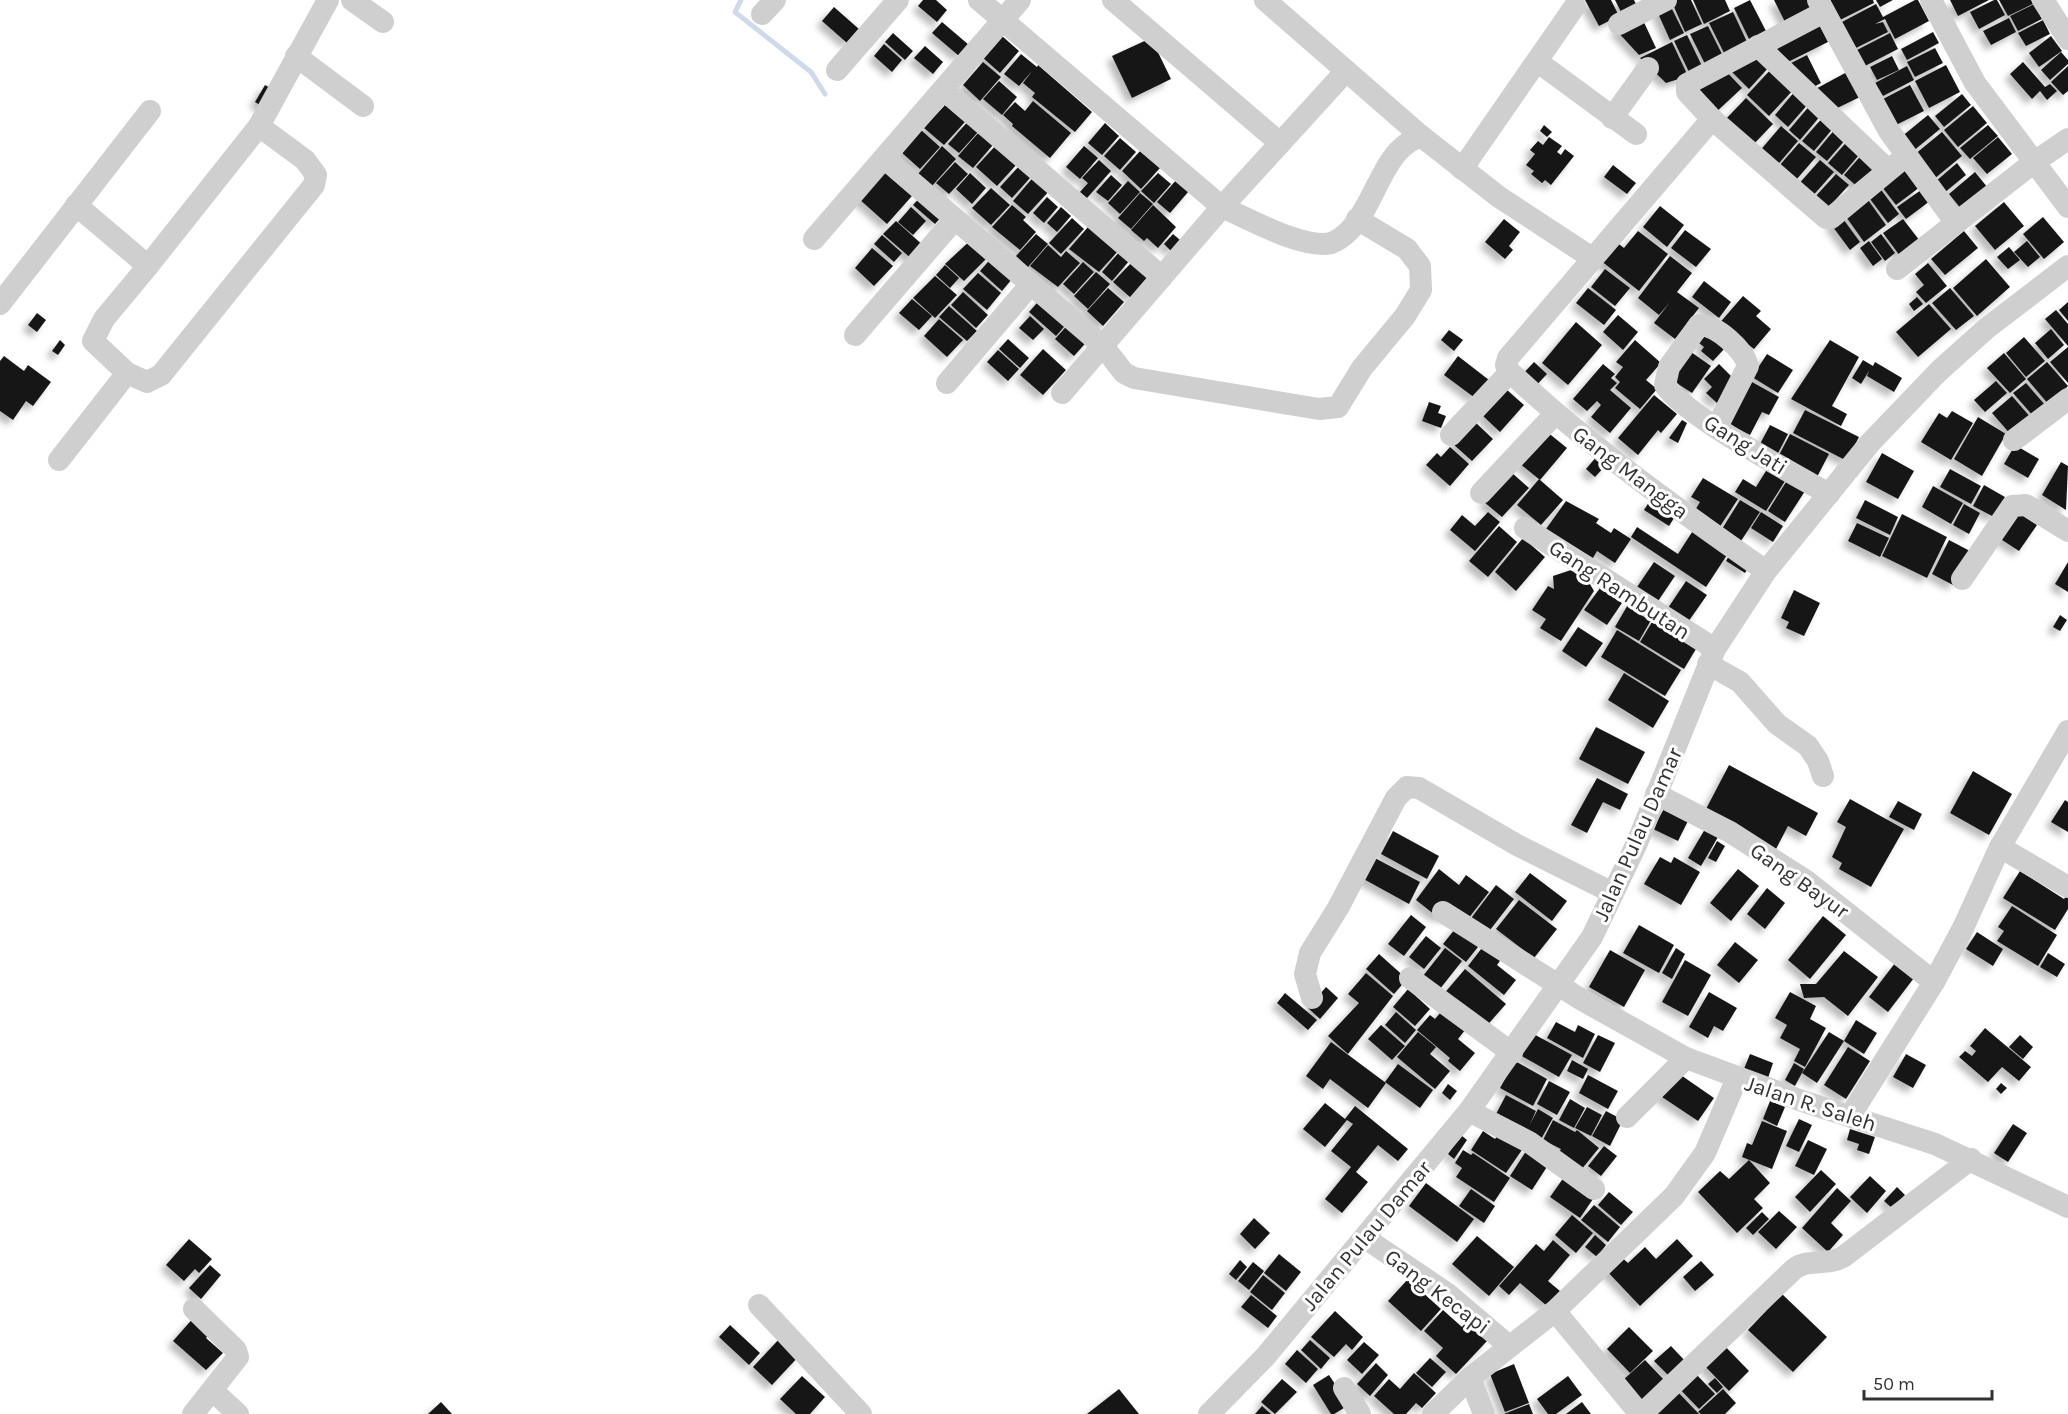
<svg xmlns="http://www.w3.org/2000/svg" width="2068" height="1414" font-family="Karla,sans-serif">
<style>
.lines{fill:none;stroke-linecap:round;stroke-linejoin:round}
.stream{stroke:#ced9ec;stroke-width:5}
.building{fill:#191919;filter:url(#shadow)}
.minor{stroke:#cfcfcf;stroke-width:22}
.labels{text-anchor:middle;stroke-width:6;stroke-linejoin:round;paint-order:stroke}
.street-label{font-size:22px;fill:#323232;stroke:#fff}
</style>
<defs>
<filter id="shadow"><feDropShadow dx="-5.5" dy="5.5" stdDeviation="3" flood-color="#0004"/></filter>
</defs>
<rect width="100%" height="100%" fill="#fff"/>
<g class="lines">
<path class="stream" d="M741 0 735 12 811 72 825 94"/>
</g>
<g class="building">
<path d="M923 0H936L947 10 937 22 918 6Z"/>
<path d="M1585 0H1611L1619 16 1599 26Z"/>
<path d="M1615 0H1634L1637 6 1622 14Z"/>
<path d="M1671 0H1691L1702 24 1685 32Z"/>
<path d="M1693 0H1725L1730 11 1704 24Z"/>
<path d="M1750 0 1766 31 1749 39 1734 8Z"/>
<path d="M1774 0H1810L1815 11 1786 24Z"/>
<path d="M1830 0H1873L1874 3 1840 20Z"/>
<path d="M1876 0H1893L1880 7Z"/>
<path d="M1915 0H1918L1929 21 1895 39 1885 19 1875 24 1883 22 1888 32 1854 49 1840 23 1876 4 1883 17Z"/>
<path d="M1950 0H1989L1958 16Z"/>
<path d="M1994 0H1997L2005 15 1979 29 1970 12Z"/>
<path d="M1999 0H2031L2033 4 2008 16Z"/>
<path d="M1669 3 1684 33 1670 40 1656 9Z"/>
<path d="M2034 4 2042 19 2018 31 2010 16Z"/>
<path d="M834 7 859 29 847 43 822 21Z"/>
<path d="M1733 12 1748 44 1725 55 1709 23Z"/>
<path d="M1641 16 1656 48 1639 55 1615 29Z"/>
<path d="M2009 18 2016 32 1991 45 1983 31Z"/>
<path d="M1817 20 1828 42 1782 65 1767 45Z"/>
<path d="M2043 20 2050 34 2026 46 2018 33Z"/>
<path d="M942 22 969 45 959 56 932 33Z"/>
<path d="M1708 26 1723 56 1705 64 1690 34Z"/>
<path d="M1933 32 1939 43 1907 60 1901 49Z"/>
<path d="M893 33 913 51 905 60 885 42Z"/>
<path d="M1890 33 1898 49 1861 68 1853 52Z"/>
<path d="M1001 35 1019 51 1000 73 982 57Z"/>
<path d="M1687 35 1703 68 1690 74 1674 41Z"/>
<path d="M2051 36 2062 51 2039 67 2029 53Z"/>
<path d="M1151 38 1171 79 1132 98 1112 56Z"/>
<path d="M1672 42 1688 76 1666 83 1640 58Z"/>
<path d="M884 44 902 60 892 72 874 56Z"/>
<path d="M925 46 943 62 933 74 914 58Z"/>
<path d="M1935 48 1943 63 1915 77 1907 62Z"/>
<path d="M1756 49 1770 66 1749 89 1726 66Z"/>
<path d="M2061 52 2068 60V64L2050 80 2041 70Z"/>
<path d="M1021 54 1037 67 1038 65 1092 112 1075 132 1032 97 1035 93 1023 83 1032 71 1019 86 1004 74Z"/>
<path d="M1807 55 1821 83 1808 90 1785 66Z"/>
<path d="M1892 56 1899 70 1877 80 1870 67Z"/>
<path d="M983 62 1001 77 980 101 963 85Z"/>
<path d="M2023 62 2045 87 2050 84 2057 91 2047 100 2040 91 2032 99 2010 74Z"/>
<path d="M1720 65 1742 88 1713 115 1692 93Z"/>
<path d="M1946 65 1960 92 1929 108 1915 81Z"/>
<path d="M1907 66 1914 80 1883 96 1875 83Z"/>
<path d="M2068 66V91L2063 95 2051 82Z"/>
<path d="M1773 67 1795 88 1769 116 1747 95Z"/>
<path d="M1847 72 1860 97 1831 111 1810 92Z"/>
<path d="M999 81 1017 97 1002 115 983 99Z"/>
<path d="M265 85 276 91 265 108 255 102Z"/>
<path d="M1910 85 1924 111 1894 126 1881 100Z"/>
<path d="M1795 91 1809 103 1788 127 1775 115Z"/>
<path d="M1962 94 1971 105 1944 127 1935 116Z"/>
<path d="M1746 98 1773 124 1750 148 1723 122Z"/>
<path d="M1033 101 1071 133 1050 158 1012 126 1013 124 1003 115 1015 102 1025 111Z"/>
<path d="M1811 104 1822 114 1800 140 1789 130Z"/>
<path d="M945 105 965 122 944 145 924 128Z"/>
<path d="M1973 106 1987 123 1958 147 1944 130Z"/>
<path d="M1928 115 1940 129 1912 152 1900 138Z"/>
<path d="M1824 116 1835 126 1814 151 1802 141Z"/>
<path d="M969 120 980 130 959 153 948 144Z"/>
<path d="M1105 123 1119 136 1102 155 1088 143Z"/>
<path d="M1544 125 1552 132 1547 137 1540 131Z"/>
<path d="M1988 125 1998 136 1970 159 1960 148Z"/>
<path d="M1781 126 1798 141 1775 168 1758 153Z"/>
<path d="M920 129 940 147 920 169 900 151Z"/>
<path d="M1835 129 1847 138 1827 161 1816 152Z"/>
<path d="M979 132 993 145 973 168 958 156Z"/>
<path d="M1942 132 1962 156 1934 179 1914 155Z"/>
<path d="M1549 137 1562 146 1557 152 1561 155 1565 149 1574 156 1551 185 1545 180 1542 183 1531 174 1534 171 1526 165 1535 154 1530 150 1538 141 1543 145Z"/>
<path d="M1998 137 2012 154 1987 174 1973 158Z"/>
<path d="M1120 138 1136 152 1120 170 1104 156Z"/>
<path d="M1850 138 1864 149 1842 175 1828 163Z"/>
<path d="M1799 143 1816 157 1796 180 1779 166Z"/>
<path d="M997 144 1018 163 997 186 976 167Z"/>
<path d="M942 146 956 159 932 186 918 174Z"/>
<path d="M1084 146 1098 158 1080 179 1066 167Z"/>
<path d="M1140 151 1160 168 1141 189 1122 171Z"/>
<path d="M1864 152 1880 166 1860 189 1844 175Z"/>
<path d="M1099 160 1111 171 1087 198 1080 192 1088 183 1082 178Z"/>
<path d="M1820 160 1834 172 1810 199 1796 187Z"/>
<path d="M955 162 968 174 949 194 936 183Z"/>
<path d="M1957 163 1966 175 1944 193 1935 182Z"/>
<path d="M1613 165 1636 183 1627 194 1604 177Z"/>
<path d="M1903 165 1920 187 1896 205 1879 183Z"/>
<path d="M1019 166 1031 177 1012 198 1000 187Z"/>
<path d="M882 170 912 196 887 224 858 198Z"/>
<path d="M1975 172 1988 188 1962 210 1949 194Z"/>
<path d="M970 173 986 188 972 204 956 189Z"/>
<path d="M1158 173 1171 184 1154 203 1141 191Z"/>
<path d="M1836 174 1849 185 1827 209 1814 198Z"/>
<path d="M1035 175 1051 189 1028 214 1013 201Z"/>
<path d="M1111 175 1122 185 1108 201 1096 192Z"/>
<path d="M1177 179 1189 191 1170 213 1157 202Z"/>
<path d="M1128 181 1140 192 1120 214 1108 203Z"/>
<path d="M1879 187 1899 214 1888 223 1867 195Z"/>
<path d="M991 188 1010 205 991 225 972 208Z"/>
<path d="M1921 190 1930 201 1906 219 1897 207Z"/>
<path d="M1140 193 1153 204 1131 229 1118 218Z"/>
<path d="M922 195 943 215 935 224 913 205Z"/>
<path d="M1047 197 1058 207 1044 223 1033 213Z"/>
<path d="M1866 197 1886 225 1864 242 1844 214Z"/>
<path d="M2004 202 2024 226 1995 250 1975 226Z"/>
<path d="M1012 205 1026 217 1023 220 1036 232 1020 250 992 227Z"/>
<path d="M1153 205 1176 227 1158 248 1147 238 1144 241 1131 230Z"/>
<path d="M1660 206 1684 225 1667 247 1643 227Z"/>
<path d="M911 207 926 221 913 235 898 222Z"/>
<path d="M1061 207 1071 216 1057 232 1047 223Z"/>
<path d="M1841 216 1860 242 1850 250 1830 223Z"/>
<path d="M2043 217 2064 242 2044 259 2023 234Z"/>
<path d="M1072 218 1084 229 1061 254 1049 243Z"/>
<path d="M1504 219 1520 232 1509 246 1513 250 1505 259 1485 242Z"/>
<path d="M1903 219 1920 241 1900 256 1883 233Z"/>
<path d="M896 221 925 247 913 260 883 234Z"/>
<path d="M1088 227 1120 249 1099 272 1069 249Z"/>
<path d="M1685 230 1711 249 1696 267 1671 248Z"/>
<path d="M1638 231 1668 254 1639 291 1600 260 1615 241 1624 248Z"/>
<path d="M1964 231 1978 248 1945 275 1931 259Z"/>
<path d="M1036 234 1048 244 1028 267 1016 256Z"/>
<path d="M1173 234 1180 240 1171 251 1164 244Z"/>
<path d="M1881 234 1895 253 1885 261 1871 242Z"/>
<path d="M882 235 902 253 894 262 874 244Z"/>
<path d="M973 238 991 254 964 281 945 264Z"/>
<path d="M1869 241 1882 259 1873 266 1860 248Z"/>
<path d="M2027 241 2040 257 2028 267 2014 252Z"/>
<path d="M1048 245 1061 257 1066 251 1080 263 1058 287 1030 266Z"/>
<path d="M2009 247 2020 260 2008 269 1997 257Z"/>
<path d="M872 248 893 266 874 286 855 268Z"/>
<path d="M1120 251 1130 260 1112 281 1102 272Z"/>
<path d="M995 254 1017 273 1002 291 980 271Z"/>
<path d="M1670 256 1692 273 1677 292 1699 308 1675 339 1654 323 1670 302 1659 315 1638 298Z"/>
<path d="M1986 259 2010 287 1977 316 1953 288Z"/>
<path d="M1083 262 1094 272 1074 294 1063 284Z"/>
<path d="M1132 262 1149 278 1131 298 1113 282Z"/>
<path d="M1928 263 1947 286 1926 303 1916 292 1924 285 1915 274Z"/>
<path d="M945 265 959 278 950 288 936 275Z"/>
<path d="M1605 269 1630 288 1615 306 1591 287Z"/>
<path d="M1096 272 1110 284 1088 309 1074 296Z"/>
<path d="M978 273 1001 293 987 310 963 289Z"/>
<path d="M935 276 957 295 935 318 913 298Z"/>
<path d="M1704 281 1731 302 1719 318 1692 297Z"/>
<path d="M1108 288 1124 302 1103 326 1087 311Z"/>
<path d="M1588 288 1616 310 1604 325 1576 303Z"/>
<path d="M1950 288 1974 316 1956 330 1932 303Z"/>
<path d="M963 292 988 315 976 328 951 305Z"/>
<path d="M1043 296 1070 320 1056 336 1029 312Z"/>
<path d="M1743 296 1761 311 1756 316 1771 329 1754 349 1738 337 1717 326Z"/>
<path d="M1917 297 1923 304 1914 311 1909 304Z"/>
<path d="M912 299 932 316 919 330 899 313Z"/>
<path d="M2068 302V321L2059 310Z"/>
<path d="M1929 304 1951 329 1918 357 1896 332Z"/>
<path d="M949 306 977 331 967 341 939 317Z"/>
<path d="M2056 310 2068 324V346L2045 319Z"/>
<path d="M37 313 46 320 37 332 28 325Z"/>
<path d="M1618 315 1638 332 1623 350 1603 332Z"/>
<path d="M1030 316 1044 329 1033 340 1019 328Z"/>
<path d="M939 319 963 340 947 357 924 336Z"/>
<path d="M1072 320 1091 337 1074 356 1055 339Z"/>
<path d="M1576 322 1602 345 1568 385 1542 363Z"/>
<path d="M2051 329 2064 345 2048 359 2035 343Z"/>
<path d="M1449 330 1463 340 1454 351 1441 340Z"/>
<path d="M1709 331 1726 347 1713 361 1701 351 1704 347 1699 343Z"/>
<path d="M2024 337 2045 361 2026 377 2006 353Z"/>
<path d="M1008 339 1029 358 1020 368 999 349Z"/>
<path d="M60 340 65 345 58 355 52 351Z"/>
<path d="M1635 340 1661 363 1646 380 1657 389 1640 409 1615 388 1620 382 1615 377 1623 367 1616 362Z"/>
<path d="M1830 340 1859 357 1832 406 1847 414 1841 426 1791 399Z"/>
<path d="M2068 347V383L2050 362Z"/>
<path d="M1043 349 1066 370 1043 395 1020 375Z"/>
<path d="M998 350 1019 369 1008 381 987 362Z"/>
<path d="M1691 352 1711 366 1692 393 1672 380Z"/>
<path d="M2004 353 2026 379 2010 393 1987 368Z"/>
<path d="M1767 354 1793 370 1778 393 1752 377Z"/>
<path d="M4 356 24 371 28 365 51 382 33 406 26 401 13 420 0 411V361Z"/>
<path d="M1458 356 1489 380 1475 398 1444 375Z"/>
<path d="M1863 360 1873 366 1875 362 1902 378 1894 392 1867 376 1869 371 1861 384 1852 378Z"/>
<path d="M1534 362 1547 374 1532 390 1519 378Z"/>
<path d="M2047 362 2068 386 2049 405 2027 379Z"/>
<path d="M1603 364 1615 374 1611 378 1617 383 1610 390 1631 408 1610 433 1591 417 1601 405 1597 401 1587 411 1573 399Z"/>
<path d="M1719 364 1737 382 1717 403 1706 393 1712 387 1704 379Z"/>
<path d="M1996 381 2007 393 1985 412 1974 400Z"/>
<path d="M1752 382 1779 397 1769 415 1762 412 1750 435 1729 424Z"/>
<path d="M2026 383 2046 406 2034 417 2013 393Z"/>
<path d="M1506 389 1524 405 1500 432 1482 415Z"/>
<path d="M1654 395 1677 414 1661 433 1658 430 1638 455 1618 438Z"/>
<path d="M2012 396 2032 419 2012 436 1992 413Z"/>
<path d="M1429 402 1441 406 1438 413 1446 416 1441 428 1422 421Z"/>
<path d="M1805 410 1859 437 1847 461 1793 433Z"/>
<path d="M1952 411 1973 423 1951 460 1921 442 1939 413 1947 418Z"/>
<path d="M1978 417 2006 434 1982 476 1954 459Z"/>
<path d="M1682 420 1687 423 1678 443 1669 438Z"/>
<path d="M1474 421 1493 439 1472 461 1453 444Z"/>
<path d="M1770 425 1788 434 1776 457 1758 448Z"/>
<path d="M1546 431 1567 448 1540 480 1519 463Z"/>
<path d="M1790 434 1829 454 1816 479 1777 459Z"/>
<path d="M2015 445 2039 459 2028 478 2004 464Z"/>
<path d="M1450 447 1469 464 1450 486 1426 465 1437 453 1441 457Z"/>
<path d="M1882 453 1914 471 1898 499 1866 482Z"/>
<path d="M1597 456 1607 464 1595 477 1586 469Z"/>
<path d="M2061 462 2068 466 2066 510 2042 495Z"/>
<path d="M1769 466 1787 478 1766 511 1735 492 1743 479 1756 487Z"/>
<path d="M1950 469 1981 486 1971 504 1940 487Z"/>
<path d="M1511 472 1529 488 1502 517 1484 502Z"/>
<path d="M1789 477 1807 488 1785 522 1768 511Z"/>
<path d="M1703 478 1738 499 1717 531 1694 512 1700 502 1691 497Z"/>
<path d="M1539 479 1563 500 1541 525 1517 505Z"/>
<path d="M1984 485 2005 497 1994 517 1973 506Z"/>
<path d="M1933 486 1963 503 1951 524 1922 507Z"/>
<path d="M1651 499 1676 515 1669 526 1644 510Z"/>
<path d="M1740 500 1760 512 1741 541 1722 529Z"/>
<path d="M1865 500 1898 517 1890 535 1856 518Z"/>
<path d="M1566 501 1599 519 1596 523 1611 533 1614 528 1631 539 1615 563 1597 551 1593 558 1546 529Z"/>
<path d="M1964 504 1980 513 1969 534 1953 525Z"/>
<path d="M2014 510 2037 525 2019 551 1996 536Z"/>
<path d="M1488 512 1500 522 1475 551 1450 530 1462 515 1475 526Z"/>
<path d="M1761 512 1783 526 1773 542 1751 528Z"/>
<path d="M1902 514 1947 537 1927 578 1882 556Z"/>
<path d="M1857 523 1889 538 1880 557 1848 541Z"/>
<path d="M1499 526 1517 542 1488 577 1469 561Z"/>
<path d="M1637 527 1678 554 1694 529 1729 552 1706 587 1631 537Z"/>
<path d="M1523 538 1545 557 1516 591 1495 572Z"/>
<path d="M1949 540 1970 551 1953 585 1932 574Z"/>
<path d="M1731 552 1750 565 1745 573 1726 561Z"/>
<path d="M1654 562 1675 576 1654 607 1633 593Z"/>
<path d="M2068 562V592L2055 584Z"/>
<path d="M1580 567 1594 591 1561 641 1540 628 1546 619 1532 610 1548 586 1554 589 1553 576Z"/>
<path d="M1686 581 1707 595 1686 625 1666 611Z"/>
<path d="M1600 588 1622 603 1607 625 1584 610Z"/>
<path d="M1794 590 1820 603 1804 636 1786 628 1789 622 1781 618Z"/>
<path d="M1630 601 1654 615 1639 641 1615 627Z"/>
<path d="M2060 615 2067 620 2060 631 2053 627Z"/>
<path d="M1655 617 1699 644 1684 669 1640 642Z"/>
<path d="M1578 627 1603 643 1586 667 1562 651Z"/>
<path d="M1617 630 1681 670 1665 696 1601 657Z"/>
<path d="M1624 673 1669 701 1653 728 1608 700Z"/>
<path d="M1596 727 1645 752 1628 784 1579 759Z"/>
<path d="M1729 765 1818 813 1806 836 1788 826 1776 849 1705 811Z"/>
<path d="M1973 771 2012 794 1989 835 1950 813Z"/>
<path d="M1597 778 1628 794 1620 810 1603 802 1587 833 1571 825Z"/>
<path d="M1850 799 1904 829 1871 887 1839 869 1842 863 1832 857 1846 827 1837 822Z"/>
<path d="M2065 800 2068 802V832L2051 822Z"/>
<path d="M1898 801 1922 814 1914 830 1889 817Z"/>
<path d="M1666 805 1690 817 1678 841 1653 829Z"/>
<path d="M1705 829 1718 837 1701 866 1688 858Z"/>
<path d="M1393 831 1439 856 1427 879 1381 854Z"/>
<path d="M1717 841 1725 846 1716 862 1708 858Z"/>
<path d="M1371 856 1420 882 1409 904 1360 877Z"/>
<path d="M1660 857 1671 863 1674 857 1700 872 1681 905 1644 884Z"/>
<path d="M1439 869 1459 885 1466 875 1489 892 1468 919 1435 915 1416 900Z"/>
<path d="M1738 869 1759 886 1731 921 1710 903Z"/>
<path d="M2020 871 2064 899 2068 893V909L2055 930 2003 898Z"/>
<path d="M1530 873 1567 901 1552 921 1515 892Z"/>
<path d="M1496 885 1514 899 1487 934 1469 921Z"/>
<path d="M1767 888 1785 903 1765 929 1747 914Z"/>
<path d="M1519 900 1557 929 1534 958 1496 929Z"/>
<path d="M2012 906 2057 935 2038 966 1997 941 2004 931 1998 927Z"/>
<path d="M1411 915 1426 927 1404 956 1388 944Z"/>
<path d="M1823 916 1846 935 1810 979 1788 960Z"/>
<path d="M1459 924 1482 942 1466 962 1443 944Z"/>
<path d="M1639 925 1674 945 1659 973 1623 953Z"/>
<path d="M1977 932 2003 949 1993 966 1966 949Z"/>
<path d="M1426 936 1441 948 1424 969 1409 957Z"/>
<path d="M1735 942 1758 960 1739 983 1717 965Z"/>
<path d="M1485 944 1502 958 1497 965 1516 980 1504 995 1468 966Z"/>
<path d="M1445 948 1462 961 1436 994 1419 981Z"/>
<path d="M1676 948 1685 954 1672 979 1662 973Z"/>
<path d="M1610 950 1645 970 1624 1007 1589 987Z"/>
<path d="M1844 951 1878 977 1848 1016 1824 997 1804 998 1800 984H1816Z"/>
<path d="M2048 953 2065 964 2057 977 2040 967Z"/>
<path d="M1379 954 1407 979 1394 994 1366 969Z"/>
<path d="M1685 960 1711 975 1688 1016 1662 1002Z"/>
<path d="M1895 963 1914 978 1888 1012 1869 997Z"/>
<path d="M1465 969 1506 1004 1483 1030 1442 996Z"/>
<path d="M1366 973 1393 996 1348 1054 1328 1036 1359 1003 1348 994Z"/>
<path d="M1326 987 1338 998 1320 1019 1308 1008Z"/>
<path d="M1408 989 1430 1009 1415 1026 1393 1007Z"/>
<path d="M1709 992 1737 1008 1723 1031 1714 1026 1708 1038 1689 1027Z"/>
<path d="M1790 992 1816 1006 1810 1019 1826 1028 1805 1067 1794 1061 1800 1049 1780 1038 1787 1025 1775 1018Z"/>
<path d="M1285 993 1317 1020 1308 1030 1277 1003Z"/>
<path d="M1446 1006 1469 1025 1458 1039 1475 1053 1460 1071 1448 1061 1450 1058 1417 1030 1430 1015 1435 1019Z"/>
<path d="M1396 1012 1416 1030 1405 1043 1385 1025Z"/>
<path d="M1856 1020 1877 1033 1864 1054 1844 1041Z"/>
<path d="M1556 1022 1575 1032 1578 1025 1595 1034 1583 1058 1547 1038Z"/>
<path d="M1381 1025 1405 1046 1392 1060 1368 1039Z"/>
<path d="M1985 1028 2031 1067 2019 1081 2002 1067 1988 1082 1959 1057 1965 1051 1972 1056 1976 1051 1970 1046Z"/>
<path d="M1418 1032 1436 1047 1430 1054 1450 1071 1435 1089 1397 1057Z"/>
<path d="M1530 1032 1572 1055 1559 1077 1518 1054Z"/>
<path d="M1829 1032 1844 1041 1817 1083 1802 1073Z"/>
<path d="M1598 1035 1615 1043 1600 1072 1583 1063Z"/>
<path d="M2020 1035 2033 1047 2023 1059 2009 1047Z"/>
<path d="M1331 1042 1386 1083 1368 1108 1330 1079 1323 1089 1306 1076Z"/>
<path d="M1848 1047 1870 1061 1846 1099 1824 1085Z"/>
<path d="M1750 1054 1773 1063 1768 1078 1744 1069Z"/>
<path d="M1906 1054 1926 1065 1913 1088 1893 1077Z"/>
<path d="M1572 1060 1588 1069 1583 1079 1567 1071Z"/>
<path d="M1515 1061 1547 1079 1533 1106 1500 1088Z"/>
<path d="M1794 1063 1804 1069 1795 1086 1785 1080Z"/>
<path d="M1398 1064 1433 1090 1420 1108 1385 1082Z"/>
<path d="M1675 1071 1714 1098 1698 1121 1659 1095Z"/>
<path d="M1588 1075 1618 1091 1608 1109 1579 1093Z"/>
<path d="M1549 1081 1570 1092 1557 1115 1537 1104Z"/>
<path d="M2001 1083 2007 1088 2001 1094 1996 1089Z"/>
<path d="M1448 1084 1457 1091 1450 1100 1442 1093Z"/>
<path d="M1506 1095 1536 1111 1530 1124 1538 1109 1553 1118 1540 1141 1495 1116Z"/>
<path d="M1570 1099 1585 1108 1574 1128 1559 1120Z"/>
<path d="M1770 1101 1785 1107 1777 1126 1763 1119Z"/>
<path d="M1325 1103 1345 1119 1355 1106 1408 1149 1398 1161 1378 1145 1356 1172 1368 1182 1342 1213 1325 1199 1351 1167 1331 1151 1353 1124 1347 1120 1325 1147 1303 1129Z"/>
<path d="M1587 1107 1602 1115 1591 1136 1575 1128Z"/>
<path d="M1606 1111 1623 1120 1610 1146 1592 1136Z"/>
<path d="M1799 1119 1812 1125 1799 1152 1786 1146Z"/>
<path d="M1553 1120 1575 1132 1577 1130 1599 1148 1581 1170 1559 1152 1561 1149 1543 1140Z"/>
<path d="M1762 1121 1787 1131 1772 1169 1742 1157 1747 1143 1752 1145Z"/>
<path d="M2013 1124 2027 1133 2008 1162 1994 1153Z"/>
<path d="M1850 1129 1875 1137 1869 1154 1857 1150 1859 1144 1847 1140Z"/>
<path d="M1483 1131 1495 1139 1500 1132 1524 1147 1506 1173 1471 1150Z"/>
<path d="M1461 1135 1467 1140 1454 1159 1448 1154Z"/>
<path d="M1808 1140 1827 1149 1814 1175 1795 1166Z"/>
<path d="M1530 1145 1552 1159 1532 1190 1510 1176Z"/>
<path d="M1604 1146 1617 1156 1601 1176 1588 1166Z"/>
<path d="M1463 1150 1471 1155 1473 1153 1510 1178 1494 1202 1456 1177 1462 1168 1455 1163Z"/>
<path d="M1749 1160 1770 1183 1754 1199 1763 1208 1737 1233 1698 1192 1720 1171 1729 1179Z"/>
<path d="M1821 1170 1836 1184 1810 1212 1795 1197Z"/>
<path d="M1870 1176 1886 1191 1867 1213 1850 1197Z"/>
<path d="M1564 1177 1593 1199 1580 1218 1550 1197Z"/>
<path d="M1426 1183 1474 1219 1457 1242 1409 1206Z"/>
<path d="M1897 1187 1905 1195 1892 1208 1884 1201Z"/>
<path d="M1837 1188 1851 1201 1831 1223 1843 1235 1828 1252 1802 1228Z"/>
<path d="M1471 1189 1495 1206 1484 1223 1459 1206Z"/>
<path d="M1609 1192 1633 1212 1621 1225 1598 1205Z"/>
<path d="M1594 1205 1620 1227 1608 1242 1581 1220Z"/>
<path d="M1779 1211 1797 1227 1776 1249 1758 1232Z"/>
<path d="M1762 1212 1769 1219 1753 1235 1746 1228Z"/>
<path d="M1572 1215 1593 1233 1576 1253 1555 1235Z"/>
<path d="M1254 1218 1270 1233 1255 1249 1240 1234Z"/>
<path d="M1595 1235 1606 1245 1597 1257 1585 1247Z"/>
<path d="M1477 1236 1514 1267 1489 1296 1452 1264Z"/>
<path d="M189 1239 212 1259 199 1273 195 1269 184 1281 166 1265Z"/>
<path d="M1677 1239 1693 1256 1640 1306 1604 1268 1618 1254 1628 1263 1645 1247 1656 1259Z"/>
<path d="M1553 1240 1570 1255 1548 1281 1560 1291 1547 1306 1520 1283 1509 1295 1499 1286 1536 1244 1544 1251Z"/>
<path d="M1279 1254 1301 1272 1286 1291 1264 1273Z"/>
<path d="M1240 1260 1247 1267 1236 1280 1229 1274Z"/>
<path d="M1701 1261 1714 1275 1695 1291 1683 1277Z"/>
<path d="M1253 1262 1264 1271 1249 1290 1238 1281Z"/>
<path d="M210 1265 221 1275 201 1299 189 1288Z"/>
<path d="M1263 1275 1285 1293 1272 1310 1250 1292Z"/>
<path d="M1408 1279 1441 1309 1421 1331 1388 1301Z"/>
<path d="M1782 1294 1827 1337 1793 1372 1748 1330Z"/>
<path d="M1251 1295 1277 1316 1268 1328 1241 1307Z"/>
<path d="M1443 1310 1462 1327 1467 1321 1488 1340 1456 1374 1436 1356 1443 1348 1424 1331Z"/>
<path d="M1335 1311 1363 1337 1352 1350 1346 1344 1334 1357 1311 1337Z"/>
<path d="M195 1316 212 1331 206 1338 223 1353 206 1370 173 1341Z"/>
<path d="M730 1325 760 1353 749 1365 719 1337Z"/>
<path d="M1629 1327 1653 1351 1630 1373 1607 1349Z"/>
<path d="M781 1337 800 1355 772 1385 753 1367Z"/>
<path d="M1310 1340 1330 1358 1321 1369 1301 1350Z"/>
<path d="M1720 1341 1749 1371 1729 1391 1700 1361Z"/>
<path d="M1364 1342 1379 1355 1362 1374 1347 1360Z"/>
<path d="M1671 1346 1687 1363 1671 1378 1654 1361Z"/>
<path d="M1297 1350 1318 1369 1306 1383 1285 1364Z"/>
<path d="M1430 1358 1446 1372 1432 1387 1416 1373Z"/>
<path d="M1645 1360 1666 1382 1643 1403 1622 1381Z"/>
<path d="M1376 1363 1388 1375 1370 1396 1357 1384Z"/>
<path d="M1514 1364 1529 1403 1505 1412 1490 1374Z"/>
<path d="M1414 1373 1436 1393 1422 1408 1416 1403 1406 1414H1394L1374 1396 1389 1379 1400 1389Z"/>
<path d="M1329 1375 1349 1405 1334 1414H1331L1313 1385Z"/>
<path d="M1697 1375 1715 1394 1699 1409 1675 1384Z"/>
<path d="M802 1376 825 1397 810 1414H796L780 1399Z"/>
<path d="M1568 1376 1582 1395 1556 1414H1548L1537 1399Z"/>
<path d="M1715 1378 1723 1387 1717 1393 1708 1384Z"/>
<path d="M1282 1379 1297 1392 1275 1414 1261 1402Z"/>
<path d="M1674 1388 1699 1414H1653Z"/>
<path d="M1119 1389 1139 1414H1087Z"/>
<path d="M1723 1389 1736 1403 1725 1414H1701L1698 1412Z"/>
<path d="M441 1402 452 1414H428Z"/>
<path d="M1582 1402 1591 1414H1566Z"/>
<path d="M1529 1404 1533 1414H1504Z"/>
<path d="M1262 1406 1271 1414H1255Z"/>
</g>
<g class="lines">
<g class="minor">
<path d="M352 0 383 22"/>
<path d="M979 0 1222 207C1247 218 1304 250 1331 243 1337 241 1345 235 1350 230 1364 215 1373 192 1383 174 1392 157 1402 143 1421 136L1499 197 1592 258"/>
<path d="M1113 0 1280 143"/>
<path d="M1265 0 1421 136"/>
<path d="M1818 0 1889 131 1956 223"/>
<path d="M1931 0 1975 83 2068 207"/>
<path d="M2043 0 2068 39"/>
<path d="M1824 12 1687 84V92L1712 119 1826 218H1831L1906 156"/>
<path d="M762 14 775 0"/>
<path d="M1619 24 1666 0"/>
<path d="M1758 46 1888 170"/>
<path d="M296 56 363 106"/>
<path d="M1538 62 1636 134"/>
<path d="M837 70 898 0"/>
<path d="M944 90 1162 277"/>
<path d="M1612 118 1648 68"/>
<path d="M1712 119 1508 358 1506 365 1510 372C1589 446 1677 509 1766 571"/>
<path d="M884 158 1103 346 1124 373 1134 378 1319 409 1338 407 1362 368 1405 316 1421 290 1420 266 1407 249 1357 219"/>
<path d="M1462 169 1575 6"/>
<path d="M76 205 148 266 259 126 328 0"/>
<path d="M814 239 1020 0"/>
<path d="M148 266 104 319 93 341 127 373 147 382 161 375 314 185 316 175 305 160 259 126"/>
<path d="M1897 269 2033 163 2068 139"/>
<path d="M0 304 150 111"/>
<path d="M855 335 955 219"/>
<path d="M947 383 1031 284"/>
<path d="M1062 393 1222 207 1346 71"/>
<path d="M1717 427 1748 366C1744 350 1717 325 1699 325L1669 367 1665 385C1685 416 1792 473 1829 494"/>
<path d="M1451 435 1510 372"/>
<path d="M2014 440 2068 399"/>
<path d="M59 460 127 373"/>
<path d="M1481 493 1555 414"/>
<path d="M1525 528 1715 649"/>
<path d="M1962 579 2012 506 2026 505 2068 531"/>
<path d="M1708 664 1740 682 1777 724 1808 746 1818 761 1823 776"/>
<path d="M1656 794 1730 832 1805 880 1934 982"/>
<path d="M2000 847 2068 887"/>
<path d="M1443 912 1582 1000 1686 1058 1802 1101 1935 1144 2068 1207"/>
<path d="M1410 978 1512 1053"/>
<path d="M1312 998 1305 974 1310 953 1338 908 1396 798 1407 787 1419 788 1517 845 1613 893"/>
<path d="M1469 1111 1529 1142 1594 1189"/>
<path d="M1850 1116 1934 982 1963 928 2000 847 2068 731"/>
<path d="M1627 1117 1686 1058"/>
<path d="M1365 1238 1448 1294 1509 1346"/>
<path d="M759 1305 861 1414"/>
<path d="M1555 1311 1640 1414"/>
<path d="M1470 1378 1484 1414"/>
<path d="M1344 1388 1360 1414"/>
<path d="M213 1391 238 1414"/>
<path d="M193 1414 238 1357 236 1350 194 1309"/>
<path d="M1209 1414 1265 1357 1469 1111 1592 937 1637 843 1715 649 1766 571 1870 443 1939 371 1987 328 2068 266"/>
<path d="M1433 1414 1470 1378 1555 1311 1674 1196 1705 1153 1737 1078"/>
<path d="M1642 1414 1794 1269C1809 1258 1827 1266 1843 1257L1971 1159"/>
</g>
</g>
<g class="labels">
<g class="street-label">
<text transform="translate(1746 444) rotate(32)" y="8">Gang Jati</text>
<text transform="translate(1631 472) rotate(37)" y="8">Gang Mangga</text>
<text transform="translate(1620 589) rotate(33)" y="8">Gang Rambutan</text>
<text transform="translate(1637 834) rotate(-66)" y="8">Jalan Pulau Damar</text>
<text transform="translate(1800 880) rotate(35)" y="8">Gang Bayur</text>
<text transform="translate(1811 1103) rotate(18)" y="8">Jalan R. Saleh</text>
<text transform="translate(1366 1235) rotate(-50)" y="8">Jalan Pulau Damar</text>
<text transform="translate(1438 1291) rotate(37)" y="8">Gang Kecapi</text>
</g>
</g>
<path d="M1864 1390v9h128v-9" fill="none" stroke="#323232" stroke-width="3"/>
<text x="1873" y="1390" font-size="18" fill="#323232" stroke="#ffffff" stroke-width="4.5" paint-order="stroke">50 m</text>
</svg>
